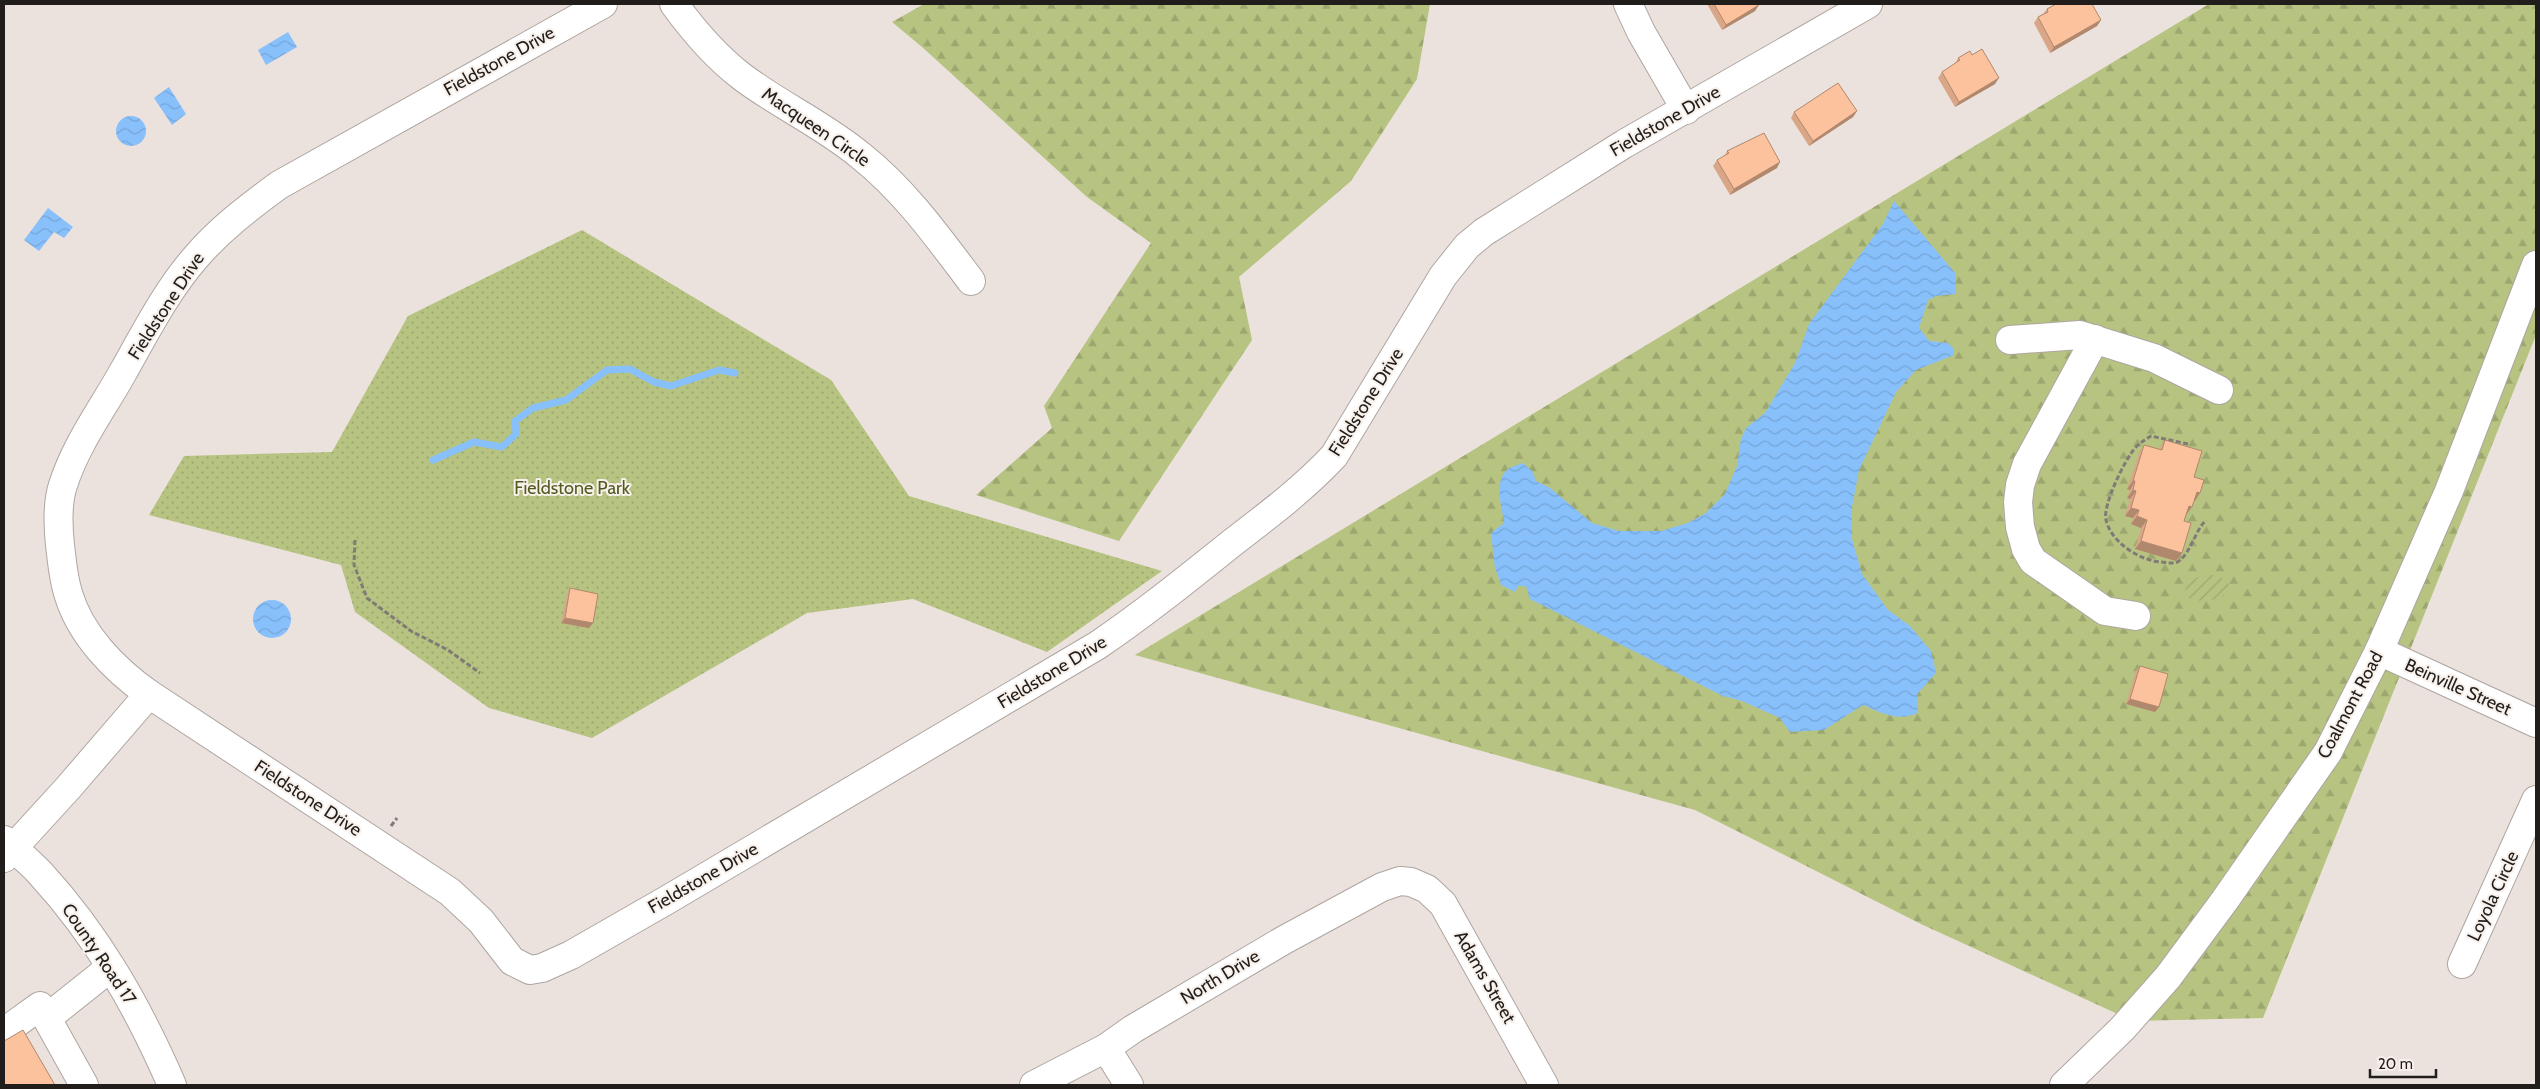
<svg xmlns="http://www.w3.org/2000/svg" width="2540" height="1089" font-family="Cabin,sans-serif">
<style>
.forest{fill:url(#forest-firs)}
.park{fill:url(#park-dots)}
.garden{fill:url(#garden-furrows)}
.water{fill:url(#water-waves)}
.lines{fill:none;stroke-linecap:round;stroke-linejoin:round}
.stream{stroke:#88c0fc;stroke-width:7}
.minor-casing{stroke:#aea5a1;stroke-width:30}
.path{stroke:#817b77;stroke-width:3;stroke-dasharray:5 2.5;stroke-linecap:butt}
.minor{stroke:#fff;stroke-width:28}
.wall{fill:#d9a787}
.shaded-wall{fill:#b0886e}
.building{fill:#fcc29d;stroke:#b0886e}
.labels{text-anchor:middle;stroke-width:4;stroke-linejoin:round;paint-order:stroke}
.street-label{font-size:18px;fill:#201d1b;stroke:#f8f0ea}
.park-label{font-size:18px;fill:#505a21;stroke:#f8f0ea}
</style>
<defs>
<pattern id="forest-firs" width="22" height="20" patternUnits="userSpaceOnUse" patternTransform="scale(1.25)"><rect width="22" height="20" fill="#b6c381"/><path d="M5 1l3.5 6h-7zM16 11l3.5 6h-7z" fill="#9ca76f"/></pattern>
<pattern id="park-dots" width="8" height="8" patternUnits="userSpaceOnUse" patternTransform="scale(1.25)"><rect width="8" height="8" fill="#b6c381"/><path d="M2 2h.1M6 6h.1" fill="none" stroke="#9ca76f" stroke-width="1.8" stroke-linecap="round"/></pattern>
<pattern id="garden-furrows" width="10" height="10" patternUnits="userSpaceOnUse" patternTransform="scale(1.25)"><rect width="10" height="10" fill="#b6c381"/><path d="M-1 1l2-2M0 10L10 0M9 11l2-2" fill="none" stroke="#9ca76f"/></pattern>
<pattern id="water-waves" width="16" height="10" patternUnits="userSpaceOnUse" patternTransform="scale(1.25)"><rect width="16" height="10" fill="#88c0fc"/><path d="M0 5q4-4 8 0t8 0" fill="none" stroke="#75a5d7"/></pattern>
</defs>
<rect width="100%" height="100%" fill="#ebe2dd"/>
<g class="forest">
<path d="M924 4H1430L1417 79 1351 181 1239 277 1252 340 1119 541 976 495 1052 428 1044 406 1151 243 1087 197 922 47 892 22Z"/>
<path d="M2209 4H2536V335L2263 1018 2133 1021 1923 925 1695 810 1135 655Z"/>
</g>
<path class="park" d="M582 230 831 380 909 496 1162 571 1047 652 913 599 807 613 592 738 489 708 355 612 341 565 149 515 184 456 332 452 408 316Z"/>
<path class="garden" d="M2205 575H2218L2229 584V591C2218 602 2199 603 2186 597 2182 583 2194 578 2205 575Z"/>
<g class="water">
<path d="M288 32 297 47 266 65 258 50Z"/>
<path d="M169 87 186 114 172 125 154 98Z"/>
<circle cx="131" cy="131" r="15"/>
<path d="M1894 201 1956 274V294L1936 296 1928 300 1919 328 1929 341 1948 343 1953 348 1954 355 1916 370 1896 392 1859 470 1852 507 1851 536 1862 574 1888 610 1910 626 1931 651 1936 673 1918 693 1917 713C1899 722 1881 713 1863 705L1824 730 1790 732 1780 718 1742 701 1723 696 1530 599 1526 586H1518L1515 592 1501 585 1495 568 1491 533 1504 523C1502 506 1493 482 1508 469 1512 466 1519 465 1523 463L1532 471 1536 481 1550 488 1592 523 1619 531H1661L1688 523 1706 513 1725 494 1737 466 1741 439 1746 428 1765 413 1795 363 1809 324 1883 224Z"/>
<path d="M48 208 73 227 64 238 54 232 39 251 24 240Z"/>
<circle cx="272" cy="619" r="19"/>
</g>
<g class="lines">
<path class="stream" d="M433 460 474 442 502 447 516 434 515 421 533 408 566 400 607 370 630 369 654 382 671 386 719 370 735 373"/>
<defs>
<g id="minor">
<path d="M603 4 279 185C249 207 220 229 196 257 167 290 145 333 123 372 103 408 76 444 63 485 57 503 58 526 60 545 62 561 63 577 68 593 80 635 115 670 149 694L450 892 481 921 512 961 530 970 542 968 571 955 667 900 1098 645C1145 613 1187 579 1232 543 1267 516 1303 489 1334 456L1443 276 1467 246 1484 232 1624 144 1868 4"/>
<path d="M674 4C693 30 715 56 741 76 779 105 824 125 861 156 905 191 937 236 971 281"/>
<path d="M1628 4 1641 32 1686 110"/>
<path d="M2095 339 2027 464 2020 485 2018 502 2020 527 2026 549 2033 561 2105 611 2136 616"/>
<path d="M2010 340 2080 335 2154 358 2219 390"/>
<path d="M2379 651 2536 723"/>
<path d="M4 840C16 851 29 861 40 873 98 936 138 1007 172 1085"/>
<path d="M4 858 68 788 149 694"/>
<path d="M2462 964 2536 800"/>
<path d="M47 1018 111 967"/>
<path d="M4 1032 40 1006 84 1085"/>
<path d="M1106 1048 1129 1085"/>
<path d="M1034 1085 1106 1048 1133 1029 1284 940 1382 887 1400 881 1411 882 1427 889 1443 904 1544 1085"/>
<path d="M2064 1085 2122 1029 2168 977 2225 900 2328 752 2379 651 2449 491 2536 265"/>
</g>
</defs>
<use href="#minor" class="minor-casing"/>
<g class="path">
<path d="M2188 444 2151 436C2146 439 2141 442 2136 447 2126 457 2102 506 2106 520 2111 542 2139 560 2160 562 2167 562 2173 565 2179 561 2191 552 2195 531 2206 520"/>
<path d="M355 540 354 565 367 598 411 631 448 650 480 673"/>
<path d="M391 826 397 818"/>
</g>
<use href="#minor" class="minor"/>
</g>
<g class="wall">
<path d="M1707 4H1758L1755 11 1722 30Z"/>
<path d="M2047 9 2101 20 2097 26 2050 53 2034 23 2038 17 2043 14Z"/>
<path d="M1972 55 1995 84 1955 107 1938 78 1942 72 1955 64 1958 58Z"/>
<path d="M1857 111 1853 117 1809 146 1791 118 1794 112Z"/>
<path d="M1727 151 1777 168 1730 195 1713 166 1717 160 1724 157Z"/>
<path d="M2165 440 2194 477 2200 493 2194 501 2186 515 2184 521 2182 553 2176 561 2135 549 2141 528 2131 524 2133 518 2125 516 2130 499 2127 498 2130 490 2127 489 2139 453 2144 445 2159 449Z"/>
<path d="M570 588 589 628 561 623 567 594Z"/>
<path d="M2140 666 2159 707 2155 712 2126 704 2136 671Z"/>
</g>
<g class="shaded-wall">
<path d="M1759 5 1755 11 1722 30 1726 25Z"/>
<path d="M2101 20 2097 26 2050 53 2054 47Z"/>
<path d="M1999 78 1995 84 1955 107 1959 102Z"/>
<path d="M1857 111 1853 117 1809 146 1813 141Z"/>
<path d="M1780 162 1777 168 1730 195 1734 189Z"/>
<path d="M2133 481H2135L2130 490 2127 489Z"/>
<path d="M2133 490 2136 491 2130 499 2127 498Z"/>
<path d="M2197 492 2200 493 2195 501 2191 500Z"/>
<path d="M2189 506 2192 507 2186 515 2183 514Z"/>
<path d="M2131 508 2139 510 2133 518 2125 516Z"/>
<path d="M2137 516 2147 520 2141 528 2131 524Z"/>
<path d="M2141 541 2182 553 2176 561 2135 549Z"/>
<path d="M565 618 593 623 589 628 561 623Z"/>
<path d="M2130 699 2159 707 2155 712 2126 704Z"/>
</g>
<g class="building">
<path d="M1714 4H1758L1759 5 1726 25Z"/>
<path d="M2056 4H2092L2101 20 2054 47 2038 17 2048 12 2047 9Z"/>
<path d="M1982 49 1999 78 1959 102 1942 72 1960 60 1958 58 1970 51 1972 55Z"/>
<path d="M1838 83 1857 111 1813 141 1794 112Z"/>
<path d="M1764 133 1780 162 1734 189 1717 160 1729 153 1727 151Z"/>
<path d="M2165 440 2202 451 2194 477 2204 480 2200 493 2197 492 2192 507 2189 506 2184 521 2191 523 2182 553 2141 541 2147 520 2137 516 2139 510 2131 508 2136 491 2133 490 2135 481H2133L2144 445 2162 450Z"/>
<path d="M570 588 598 594 593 623 565 618Z"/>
<path d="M2140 666 2168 674 2159 707 2130 699Z"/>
<path d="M23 1030 55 1085H4V1041Z"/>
</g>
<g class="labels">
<g class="street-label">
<text transform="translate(499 61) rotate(-29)" y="6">Fieldstone Drive</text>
<text transform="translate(1665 121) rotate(-30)" y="6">Fieldstone Drive</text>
<text transform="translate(816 127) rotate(34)" y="6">Macqueen Circle</text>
<text transform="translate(166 306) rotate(-57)" y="6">Fieldstone Drive</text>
<text transform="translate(1366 402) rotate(-58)" y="6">Fieldstone Drive</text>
<text transform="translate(1052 672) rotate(-31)" y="6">Fieldstone Drive</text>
<text transform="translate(2458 687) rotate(24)" y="6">Beinville Street</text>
<text transform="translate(2350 705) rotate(-62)" y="6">Coalmont Road</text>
<text transform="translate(308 798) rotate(33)" y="6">Fieldstone Drive</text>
<text transform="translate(703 878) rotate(-30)" y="6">Fieldstone Drive</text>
<text transform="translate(2493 896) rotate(-65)" y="6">Loyola Circle</text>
<text transform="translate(99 954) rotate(56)" y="6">County Road 17</text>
<text transform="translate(1220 977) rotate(-31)" y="6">North Drive</text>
<text transform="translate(1485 977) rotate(60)" y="6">Adams Street</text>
</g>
<g class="park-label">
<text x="572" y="494">Fieldstone Park</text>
</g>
</g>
<rect width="2540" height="1089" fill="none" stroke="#201d1b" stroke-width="10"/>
<path d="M2370 1069v8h66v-8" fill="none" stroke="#201d1b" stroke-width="2.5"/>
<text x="2378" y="1069" font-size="15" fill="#201d1b" stroke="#f8f0ea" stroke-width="4" paint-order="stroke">20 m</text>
</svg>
